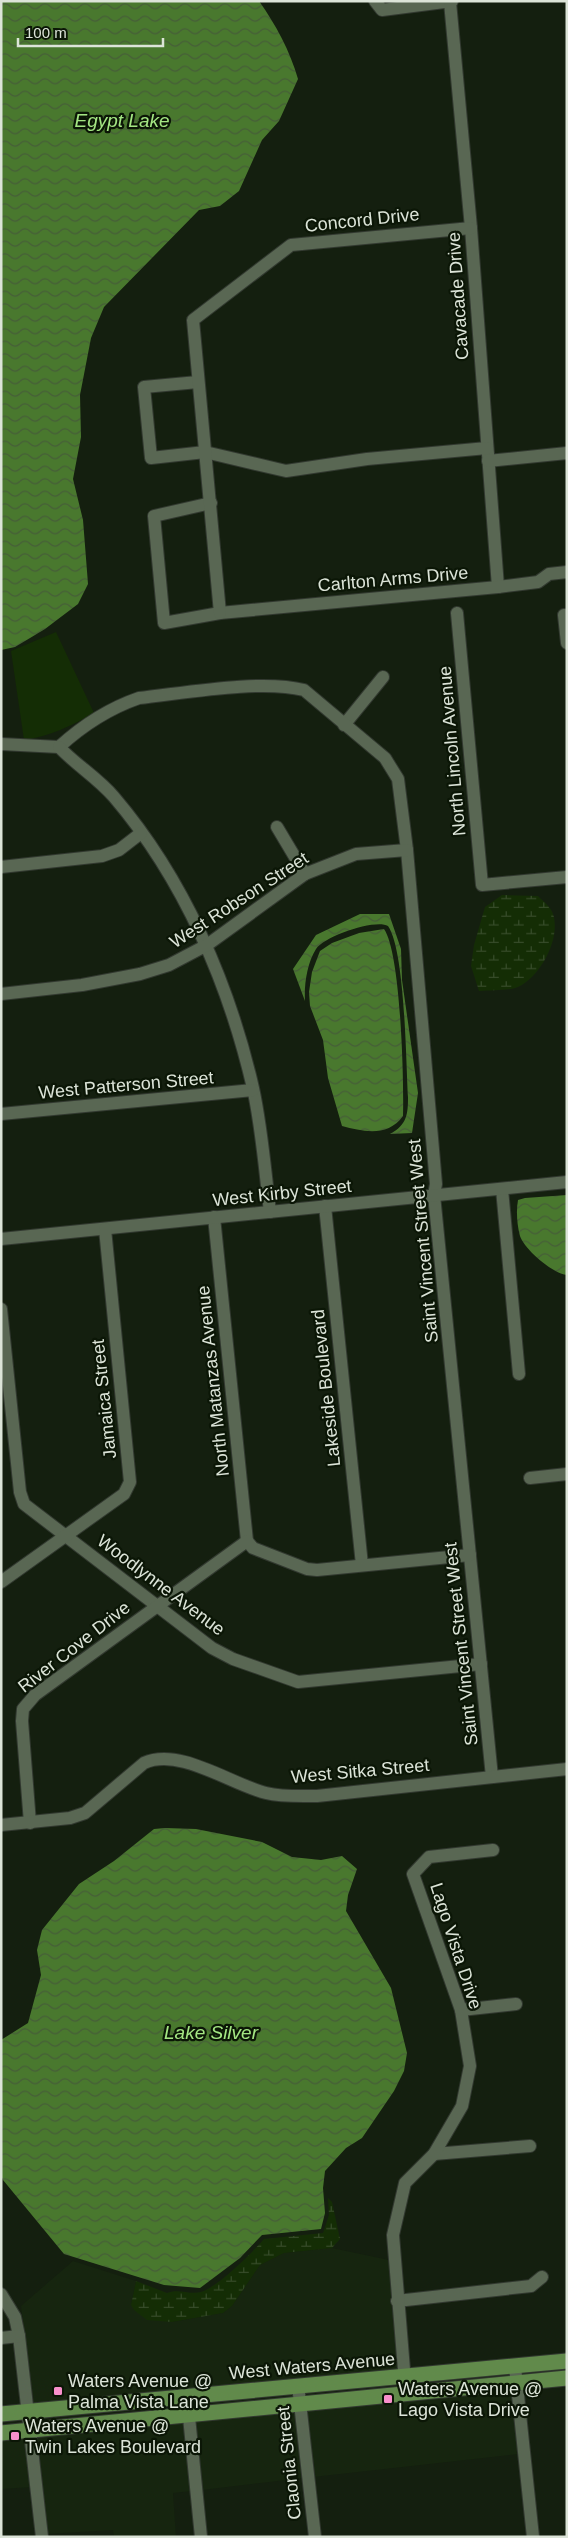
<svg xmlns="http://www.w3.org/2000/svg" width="568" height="2538" font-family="Arial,sans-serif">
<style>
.built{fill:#16250f}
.wetland{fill:url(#wetland-marsh)}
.park{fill:#142d05}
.water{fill:url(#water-waves)}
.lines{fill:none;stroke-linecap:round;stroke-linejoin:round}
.minor-casing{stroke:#323930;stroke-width:14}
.major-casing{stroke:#323930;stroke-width:17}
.minor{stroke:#596753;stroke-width:12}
.major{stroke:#618a4b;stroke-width:15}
.poi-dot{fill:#f890cb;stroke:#0b1606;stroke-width:2}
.labels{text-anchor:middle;stroke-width:4.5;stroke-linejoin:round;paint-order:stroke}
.street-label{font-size:18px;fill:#dce4d8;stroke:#0b1606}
.poi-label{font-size:18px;fill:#dce4d8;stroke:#0b1606;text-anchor:start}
.water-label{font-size:19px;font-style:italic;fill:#a4e683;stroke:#0b1606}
</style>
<defs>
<pattern id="wetland-marsh" width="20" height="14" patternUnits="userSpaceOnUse" patternTransform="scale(1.25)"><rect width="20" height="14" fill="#142d05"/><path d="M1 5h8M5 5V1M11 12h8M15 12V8" fill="none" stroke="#364b29"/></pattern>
<pattern id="water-waves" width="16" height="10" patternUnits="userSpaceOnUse" patternTransform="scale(1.25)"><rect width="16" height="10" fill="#49782e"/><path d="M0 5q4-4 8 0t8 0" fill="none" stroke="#465e38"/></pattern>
</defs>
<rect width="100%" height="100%" fill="#141f0f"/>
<g class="built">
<path d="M332 2248 389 2260 399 2371 34 2406 21 2306 73 2261 136 2281 131 2305 172 2322 223 2313 232 2306 260 2265 284 2253Z"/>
<path d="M512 2389 519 2454 313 2477 306 2408Z"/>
<path d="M296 2409 303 2478 202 2490 195 2419Z"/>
<path d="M185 2420 192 2491 173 2493 176 2537H114L113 2530 47 2534 37 2436Z"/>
<path d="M27 2437 32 2487 1 2489V2439Z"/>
</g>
<g class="wetland">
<path d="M502 895 538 896C543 901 551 907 553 914 561 938 541 976 518 987 508 991 491 990 479 991L471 966 474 945 485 907Z"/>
<path d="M328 2198 332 2202 340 2239 332 2248 284 2253 260 2265 232 2306 223 2313 172 2322 147 2320 134 2310 131 2305 136 2281 167 2293C178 2288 190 2295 201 2292 218 2287 252 2253 264 2239L323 2233 329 2215Z"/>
</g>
<path class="park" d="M56 632 94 713C71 726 50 736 24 740L11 651Z"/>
<g class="water">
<path d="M1 1H259C276 25 290 51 298 79L279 121 262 140 239 191 220 206 199 210 104 307 91 338 80 395 81 437 73 479 83 520 88 584 78 604 45 629 15 647 1 650Z"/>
<path d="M360 914H389L401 949 402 980 418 1093 412 1133 390 1134C407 1125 408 1114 408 1097 406 1062 405 950 388 926 375 919 325 936 316 949 307 963 304 985 305 1001L293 969 316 935Z"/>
<path d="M384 929C401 953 404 1082 403 1116 388 1137 364 1132 342 1126L328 1078 323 1040 310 1006 309 992 312 972 320 951 332 943 359 933Z"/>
<path d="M567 1195V1275C553 1274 524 1249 520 1236 517 1225 516 1211 518 1200L525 1198Z"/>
<path d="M165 1828 196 1829 262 1842 292 1857 321 1860 342 1856 357 1869 348 1895 346 1911 391 1988 407 2053 404 2071 394 2091 362 2138 346 2148 325 2171 323 2188 325 2213 321 2229 262 2235 240 2258 200 2288 164 2285 64 2254 3 2180 1 2175V2040L28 2023 41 1975 37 1950 42 1930 79 1884 114 1861 154 1829Z"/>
</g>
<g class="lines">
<defs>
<g id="minor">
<path d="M375 1 382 10 452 1"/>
<path d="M450 2 471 228 498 587"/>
<path d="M198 382 144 387 151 458 205 452 286 471 367 459 487 448"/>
<path d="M488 461 567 453"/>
<path d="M211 503 154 516 164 623 220 613 498 587 538 582 549 574 567 572"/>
<path d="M220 613 193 320 291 245 471 228"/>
<path d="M457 613 482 885 567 877"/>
<path d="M564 615 567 643"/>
<path d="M344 725 383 677"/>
<path d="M1 744 59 747C82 726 110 708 139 698 185 693 261 679 304 690L385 758 398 779 407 850 436 1184 434 1195 492 1777"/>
<path d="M59 747C76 765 98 778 114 797 184 879 229 984 253 1088 262 1129 265 1171 270 1212"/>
<path d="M277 827 305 874"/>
<path d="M1 867 102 856 119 850 141 833"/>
<path d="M1 994 82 985 140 974 169 965 207 945 305 874 356 854 407 850"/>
<path d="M1 1114 253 1090"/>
<path d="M502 1189 519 1374"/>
<path d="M325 1206 362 1565"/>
<path d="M214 1217 247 1541"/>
<path d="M1 1239 567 1182"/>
<path d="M1 1309 20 1492 24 1504 212 1648 233 1659 298 1682 481 1664"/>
<path d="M530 1478 567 1474"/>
<path d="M1 1582 124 1494 130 1482 105 1229"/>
<path d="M30 1823 22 1721 23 1709 35 1695 247 1541 253 1548 307 1569 317 1570 470 1555"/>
<path d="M1 1825 70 1818 85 1813 144 1763C180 1747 230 1784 266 1793 282 1797 300 1796 317 1796L567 1769"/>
<path d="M461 2010 516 2004"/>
<path d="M434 2154 530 2146"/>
<path d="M1 2294 15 2317 19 2336 42 2537"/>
<path d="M397 2301 531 2286 542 2277"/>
<path d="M1 2338 19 2336"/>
<path d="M515 2367 533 2537"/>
<path d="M298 2385 315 2537"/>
<path d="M406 2394 393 2235 405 2183 434 2154 462 2106 470 2066 461 2010 413 1874 429 1857 493 1850"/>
<path d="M187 2397 201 2537"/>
</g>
<g id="major">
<path d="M1 2414 567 2361"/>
<path d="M1 2433 567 2378"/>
</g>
</defs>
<use href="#minor" class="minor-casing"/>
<use href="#major" class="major-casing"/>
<use href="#minor" class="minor"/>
<use href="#major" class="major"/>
</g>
<g class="poi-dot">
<rect x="53" y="2386" width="10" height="10" rx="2.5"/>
<rect x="383" y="2394" width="10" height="10" rx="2.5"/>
<rect x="10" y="2431" width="10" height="10" rx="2.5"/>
</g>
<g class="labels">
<g class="street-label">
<text transform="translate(362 220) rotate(-6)" y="6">Concord Drive</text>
<text transform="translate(458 296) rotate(-94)" y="6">Cavacade Drive</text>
<text transform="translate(393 579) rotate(-5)" y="6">Carlton Arms Drive</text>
<text transform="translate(452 751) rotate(-95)" y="6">North Lincoln Avenue</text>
<text transform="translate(239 900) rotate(-33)" y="6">West Robson Street</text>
<text transform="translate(126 1085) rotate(-5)" y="6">West Patterson Street</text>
<text transform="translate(282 1193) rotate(-6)" y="6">West Kirby Street</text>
<text transform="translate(423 1241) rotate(-95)" y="6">Saint Vincent Street West</text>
<text transform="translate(213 1381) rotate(-96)" y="6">North Matanzas Avenue</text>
<text transform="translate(326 1388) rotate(-96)" y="6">Lakeside Boulevard</text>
<text transform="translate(104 1399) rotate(-96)" y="6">Jamaica Street</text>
<text transform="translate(161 1585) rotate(37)" y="6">Woodlynne Avenue</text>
<text transform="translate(461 1644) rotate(-96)" y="6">Saint Vincent Street West</text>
<text transform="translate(74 1647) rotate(-38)" y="6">River Cove Drive</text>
<text transform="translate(360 1771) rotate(-5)" y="6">West Sitka Street</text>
<text transform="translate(456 1946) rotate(72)" y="6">Lago Vista Drive</text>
<text transform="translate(312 2366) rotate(-5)" y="6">West Waters Avenue</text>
<text transform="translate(289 2463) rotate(-96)" y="6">Claonia Street</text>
</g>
<g class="poi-label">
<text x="68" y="2387">Waters Avenue @<tspan x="68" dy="21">Palma Vista Lane</tspan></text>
<text x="398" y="2395">Waters Avenue @<tspan x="398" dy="21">Lago Vista Drive</tspan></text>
<text x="25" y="2432">Waters Avenue @<tspan x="25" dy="21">Twin Lakes Boulevard</tspan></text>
</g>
<g class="water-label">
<text x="122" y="127">Egypt Lake</text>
<text x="211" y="2039">Lake Silver</text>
</g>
</g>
<rect width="568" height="2538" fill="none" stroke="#dce4d8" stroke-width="5"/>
<path d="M18 38v8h145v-8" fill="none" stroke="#dce4d8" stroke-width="2.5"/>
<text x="25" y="38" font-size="15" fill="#dce4d8" stroke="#0b1606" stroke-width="4" paint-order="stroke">100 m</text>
</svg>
